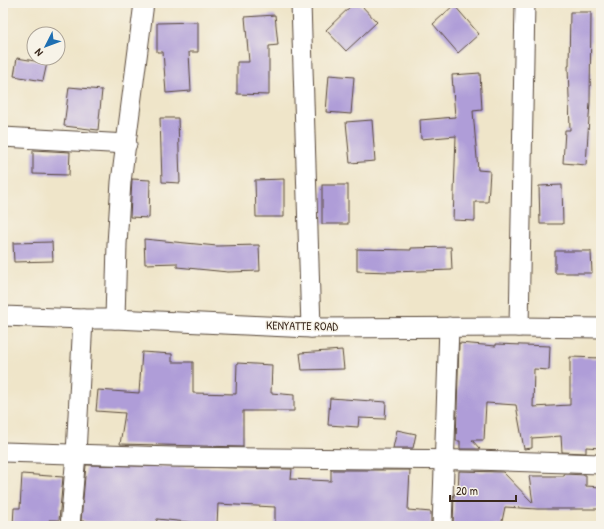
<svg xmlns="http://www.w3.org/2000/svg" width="604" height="529" font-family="'Patrick Hand',sans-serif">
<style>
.building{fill:#af9dd8}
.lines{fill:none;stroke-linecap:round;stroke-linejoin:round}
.minor-casing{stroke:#564638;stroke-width:21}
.minor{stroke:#fff;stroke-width:19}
.labels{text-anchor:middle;stroke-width:3;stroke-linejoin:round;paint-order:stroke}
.street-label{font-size:12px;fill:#3b2a1e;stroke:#f7f3e8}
</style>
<rect width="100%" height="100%" fill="#f7f3e8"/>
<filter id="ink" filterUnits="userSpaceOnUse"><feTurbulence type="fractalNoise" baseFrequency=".025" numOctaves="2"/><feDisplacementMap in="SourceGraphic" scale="8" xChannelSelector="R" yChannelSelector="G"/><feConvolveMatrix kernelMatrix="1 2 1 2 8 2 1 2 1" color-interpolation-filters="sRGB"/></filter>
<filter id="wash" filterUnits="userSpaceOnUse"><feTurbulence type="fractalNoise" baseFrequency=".012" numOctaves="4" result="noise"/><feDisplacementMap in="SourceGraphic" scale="16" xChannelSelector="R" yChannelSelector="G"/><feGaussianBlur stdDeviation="0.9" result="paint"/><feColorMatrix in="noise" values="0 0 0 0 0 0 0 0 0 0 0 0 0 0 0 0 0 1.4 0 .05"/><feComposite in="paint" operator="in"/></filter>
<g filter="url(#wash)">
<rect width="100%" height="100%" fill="#efe5c9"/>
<g id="blocks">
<g class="building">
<path d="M354 3H359L377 22 346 51 326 30Z"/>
<path d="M454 5 479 34 458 53 433 24Z"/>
<path d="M570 12H591L590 102 586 165 563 163 565 130H570L568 66H569Z"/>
<path d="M275 15 278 45 269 46V95L237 94V62H249L245 17Z"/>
<path d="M198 22V52H189L191 91 166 93 163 52H157V23Z"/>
<path d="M17 58 47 63 43 81 14 76Z"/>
<path d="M480 73 482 110 473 111 478 170 490 171 488 202H475V221L453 220 456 136 421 139 420 120 455 117 452 75Z"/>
<path d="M329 75 354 77 351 114 326 112Z"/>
<path d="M69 87 102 90 98 130 64 126Z"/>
<path d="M160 118H178L180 183 162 182Z"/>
<path d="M372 120 375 161 350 163 346 122Z"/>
<path d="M33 150 70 152 69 175 33 174Z"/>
<path d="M132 179 150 180 149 218 130 217Z"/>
<path d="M284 179V217H256L255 180Z"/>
<rect x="322" y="185" width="26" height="39"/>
<path d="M562 185 563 224H540L539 186Z"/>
<path d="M144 239 217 246 259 245 260 271 228 272 177 267V263L145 264Z"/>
<path d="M52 242 53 261 14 262 13 243Z"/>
<path d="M451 247 452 270 391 272 357 271V249L411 250V248Z"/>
<path d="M555 251H591L592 273H555Z"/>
<path d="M459 343 496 346V344L550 346 549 370 534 369 533 407 570 405V357L601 358V448L586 447V453L562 452 561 436 532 438V448L524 449 516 405 486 403 484 440H472L480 449H460V441H456Z"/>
<path d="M342 350 344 369 302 370 300 353Z"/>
<path d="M142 352 172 354V362H193V393L236 394 237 363 272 365 271 393 294 395V411H243V447L120 444 125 413 96 411 98 390 139 393Z"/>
<path d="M330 398 386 402 385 419 359 418 358 427 328 425Z"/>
<path d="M397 430 416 434 413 448H393Z"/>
<path d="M86 465 292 469 291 479 331 481V470H410L408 510 431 512V526H275V507L218 504 217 525 157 519 156 526 81 521Z"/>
<path d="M459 471 503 472 533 503 529 476H564V474L586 475V486L601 487V509H537L505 507 501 526H453L454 494H458Z"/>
<path d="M22 474 63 477 59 520H49V526L13 525 14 508H20Z"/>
</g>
</g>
</g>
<g filter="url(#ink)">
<use href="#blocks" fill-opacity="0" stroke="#564638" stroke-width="1"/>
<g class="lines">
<defs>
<g id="minor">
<path d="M301 3 311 328"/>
<path d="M3 137 127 144"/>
<path d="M3 316 83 319H115L311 328 519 327 601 328"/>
<path d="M115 319 117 244 121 182 144 3"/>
<path d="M519 327 525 3"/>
<path d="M3 452 173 457 474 460 601 464"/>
<path d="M70 526 76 454 83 319"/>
<path d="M442 526 449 327"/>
</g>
</defs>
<use href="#minor" class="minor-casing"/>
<use href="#minor" class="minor"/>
</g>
</g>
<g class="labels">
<g class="street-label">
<text transform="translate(302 326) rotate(1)" y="4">KENYATTE ROAD</text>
</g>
</g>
<rect width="604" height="529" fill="none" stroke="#f7f3e8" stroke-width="16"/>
<g transform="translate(46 46) rotate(228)"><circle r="19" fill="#f7f3e8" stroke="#aca397"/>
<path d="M0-3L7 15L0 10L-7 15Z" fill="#1f6fb2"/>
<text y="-6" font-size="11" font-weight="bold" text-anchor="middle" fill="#3b2a1e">N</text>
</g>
<path d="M450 495v6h66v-6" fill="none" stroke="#3b2a1e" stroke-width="2"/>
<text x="456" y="495" font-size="12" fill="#3b2a1e" stroke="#f7f3e8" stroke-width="3" paint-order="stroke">20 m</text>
</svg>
